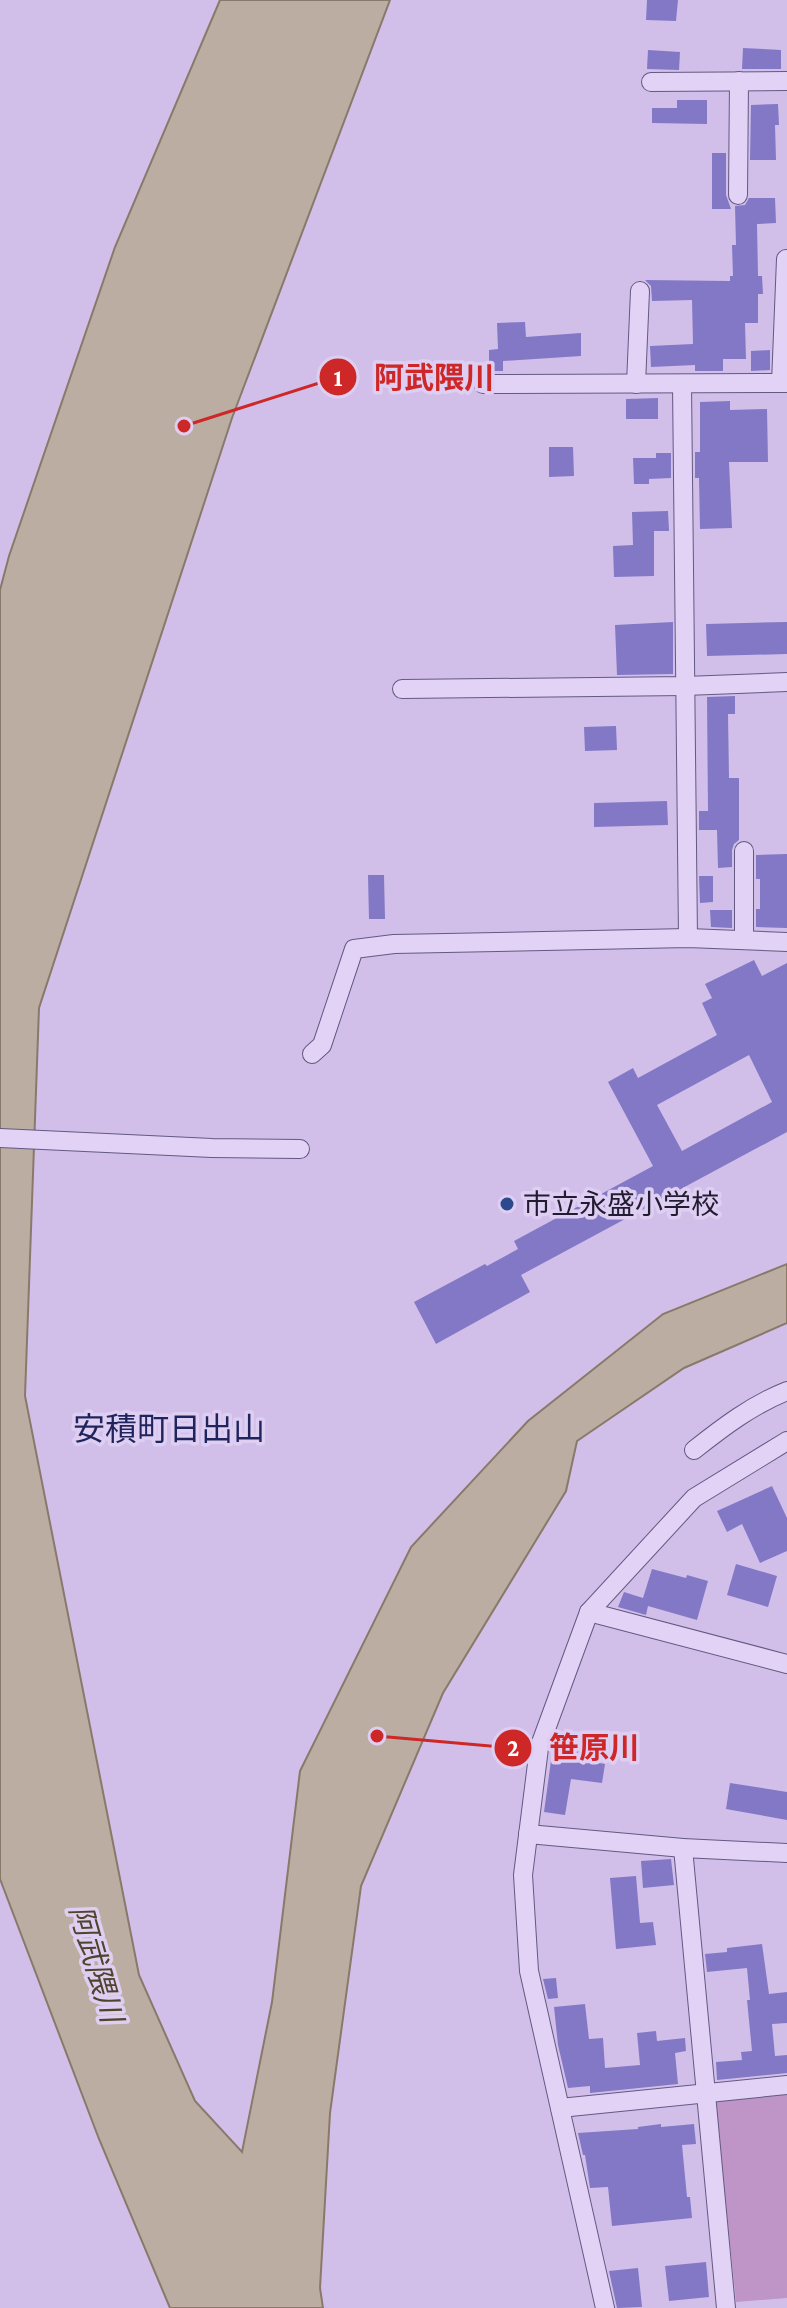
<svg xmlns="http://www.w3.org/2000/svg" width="787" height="2308" font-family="'Crimson Pro','Noto Sans JP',serif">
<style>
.green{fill:#bf95c7}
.water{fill:#bcada2;stroke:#89796a;stroke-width:2}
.building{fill:#8278c6;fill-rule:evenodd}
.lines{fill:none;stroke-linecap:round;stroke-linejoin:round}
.minor-casing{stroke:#635982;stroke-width:20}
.minor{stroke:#e1d2f6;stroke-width:18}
.poi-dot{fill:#2d498d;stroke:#decef2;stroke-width:3}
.labels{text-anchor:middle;stroke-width:7;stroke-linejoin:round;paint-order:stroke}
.poi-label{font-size:28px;fill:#211c32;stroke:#decef2;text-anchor:start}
.water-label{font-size:30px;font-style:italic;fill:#51442d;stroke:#decef2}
.quarter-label{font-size:32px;fill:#1f245c;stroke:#decef2}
.leader{fill:none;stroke:#cd2728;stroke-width:3}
.callout-dot{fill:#cd2728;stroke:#decef2;stroke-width:3}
.mark-label{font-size:24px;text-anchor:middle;font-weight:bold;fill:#fff}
.callout-label{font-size:30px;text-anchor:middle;font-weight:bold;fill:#cd2728;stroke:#decef2;stroke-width:7;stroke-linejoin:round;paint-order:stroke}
</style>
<rect width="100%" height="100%" fill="#d1bfea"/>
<path class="green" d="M787 2090V2298L736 2302 715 2099Z"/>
<path class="water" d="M220 0H390L232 418 39 1008 25 1396 139 1975 195 2101 242 2152 272 2002 300 1771 411 1547 528 1421 663 1314 787 1264V1323L684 1368 577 1441 566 1491 443 1693 361 1886 330 2113 320 2288 323 2308H170L99 2139 0 1879V590L9 556 115 247Z"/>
<g class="building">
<path d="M647 0H678L676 21 646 20Z"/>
<path d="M743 48 781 50V69H742Z"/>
<path d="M648 50 680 52 679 70 647 69Z"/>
<path d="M677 100H707V124L652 123V108H677Z"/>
<path d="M778 104 779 125H775L776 160H750L751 105Z"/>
<path d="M712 153H726V195L731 209H712Z"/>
<path d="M749 198H775L776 223 757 224 758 276H762L763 294H758V323H745L746 359H723V371H695V365L651 367 650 346 693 344 692 300 652 301 651 286 645 280 730 281V276H733L732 245H736L735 206 745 205Z"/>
<path d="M525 322 526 337 581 333V356L503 361V371H489V350L498 349 497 323Z"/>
<path d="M770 350V370L751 371V351Z"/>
<path d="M658 398V419H626V399Z"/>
<path d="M730 401V410L767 409 768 462H729L732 528 700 529 699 478H695V452H700V402Z"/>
<path d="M549 447H573L574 476 549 477Z"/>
<path d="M656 453H671V478L649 479V484H634L633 458H656Z"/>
<path d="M668 511 669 531H654V576L614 577 613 546 633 545 632 512Z"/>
<path d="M673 622V674L617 675 615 625Z"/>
<path d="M787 622V654L707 656 706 624Z"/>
<path d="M735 696V714H728L729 778H739V840L734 844 732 850V867L718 868 717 830H699V811H708L707 697Z"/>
<path d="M616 726 617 750 585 751 584 727Z"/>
<path d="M667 801 668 825 594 827V803Z"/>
<path d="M787 854V928L756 927V909H760V879H756V855Z"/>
<path d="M368 875H384L385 919H369Z"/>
<path d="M699 876H713V902L700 903Z"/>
<path d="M710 910H732V928L711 927Z"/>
<path d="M754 960 762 976 787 963V1132L521 1275 530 1292 436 1344 414 1302 485 1264 487 1266 518 1249 514 1241 653 1166 608 1082 633 1068 638 1078 717 1035 702 1003 712 998 705 984ZM749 1055 772 1102 682 1151 657 1105Z"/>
<path d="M772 1486 787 1518V1551L760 1563 742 1524 727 1532 717 1511Z"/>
<path d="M736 1564 777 1576 768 1607 727 1595Z"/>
<path d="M652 1569 686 1578 687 1575 708 1581 697 1620 648 1606 646 1615 618 1607 624 1592 643 1598Z"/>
<path d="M553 1746 579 1750 577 1759 605 1764 602 1783 571 1779 565 1815 544 1812Z"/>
<path d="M730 1783 787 1792V1820L726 1809Z"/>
<path d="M671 1859 674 1885 643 1888 641 1861Z"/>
<path d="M636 1876 640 1923 653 1922 656 1945 616 1949 610 1878Z"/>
<path d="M762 1944 769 1994 787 1992V2023L772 2024 775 2056 787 2055V2073L717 2080 716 2062 742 2060 741 2052 752 2051 747 2000H750L747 1968 707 1972 705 1954 727 1952V1948Z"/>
<path d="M556 1978 558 1998 548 1999 543 1979Z"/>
<path d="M585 2004 589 2039 603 2038 605 2068 640 2065 637 2033 656 2031 657 2041 685 2038 686 2051 675 2053 678 2084 590 2093V2086L568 2088 558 2045 554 2007Z"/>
<path d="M661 2124V2127L694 2124 696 2144 682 2145 687 2197H690L692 2218 612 2226 608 2187 590 2188 585 2155H583L578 2133 638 2129V2127Z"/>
<path d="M706 2262 709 2297 669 2301 665 2266Z"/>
<path d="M638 2268 642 2307 617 2308 609 2271Z"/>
</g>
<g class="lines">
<defs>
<g id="minor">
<path d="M651 82 787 81"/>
<path d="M738 195 739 81"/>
<path d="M781 383 786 259"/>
<path d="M483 384 787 383"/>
<path d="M636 384 640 291"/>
<path d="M682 384 688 938"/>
<path d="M402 689 685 686 787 682"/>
<path d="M744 851V940"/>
<path d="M312 1054 322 1045 354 949 394 944 688 938 787 942"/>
<path d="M0 1138 212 1148 300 1149"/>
<path d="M694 1450C723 1427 752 1405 787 1391"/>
<path d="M589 1612 787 1664"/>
<path d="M528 1834 683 1848 787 1853"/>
<path d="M683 1848 726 2308"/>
<path d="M560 2108 787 2085"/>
<path d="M605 2308 529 1971 523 1875 539 1748 589 1612 694 1498 787 1441"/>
</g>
</defs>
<use href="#minor" class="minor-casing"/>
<use href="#minor" class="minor"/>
</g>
<circle class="poi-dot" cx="507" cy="1204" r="8"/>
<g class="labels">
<g class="poi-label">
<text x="523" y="1214">市立永盛小学校</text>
</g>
<g class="water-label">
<text transform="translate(96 1964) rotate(74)" y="10">阿武隈川</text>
</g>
<g class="quarter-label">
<text x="169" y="1440">安積町日出山</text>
</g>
</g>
<path class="leader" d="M184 426L338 377M377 1736L513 1748"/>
<g class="callout-dot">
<circle cx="184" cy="426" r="8"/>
<circle cx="377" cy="1736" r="8"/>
<circle cx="338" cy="377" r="20"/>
<circle cx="513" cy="1748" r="20"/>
</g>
<g class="mark-label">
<text x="338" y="386">1</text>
<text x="513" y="1756">2</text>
</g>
<g class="callout-label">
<text x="434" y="388">阿武隈川</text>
<text x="594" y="1758">笹原川</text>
</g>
</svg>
